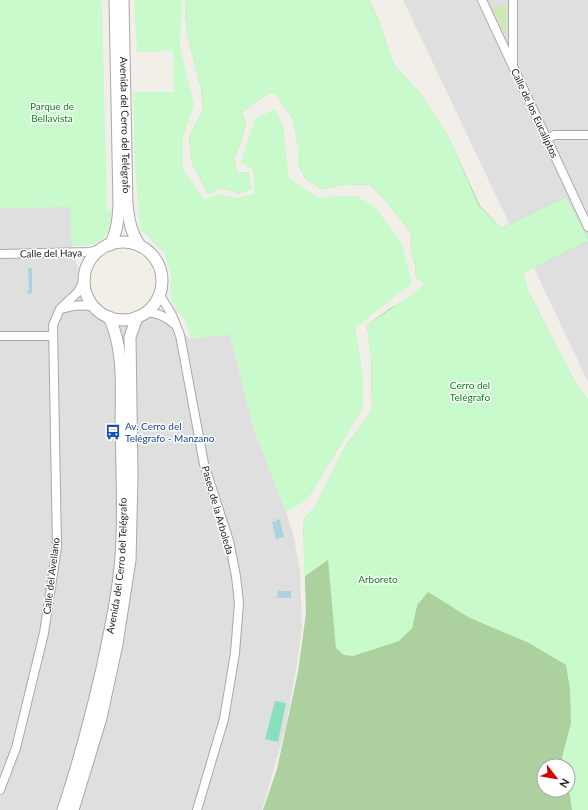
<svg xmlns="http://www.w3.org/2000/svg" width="588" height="810" font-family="Lato,sans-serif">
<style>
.residential{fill:#e0dfdf}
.grass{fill:#cdebb0}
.forest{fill:#add19e;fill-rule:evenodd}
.park{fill:#c8facc}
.pitch{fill:#88e0be}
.water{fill:#aad3df}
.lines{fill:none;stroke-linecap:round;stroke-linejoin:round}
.minor-casing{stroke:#a9a9a9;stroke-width:10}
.tertiary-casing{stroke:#a9a9a9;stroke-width:13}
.minor{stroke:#fff;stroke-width:8}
.tertiary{stroke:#fff;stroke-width:11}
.labels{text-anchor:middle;stroke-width:3;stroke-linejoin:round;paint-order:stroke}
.park-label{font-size:10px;fill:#0c8416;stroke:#fff}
.street-label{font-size:10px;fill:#222;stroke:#fff}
.transit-label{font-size:10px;fill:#164399;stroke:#fff;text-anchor:start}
</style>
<rect width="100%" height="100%" fill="#f2efe9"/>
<g class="residential">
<path d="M403 0H588V382L534 268 509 223Z"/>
<path d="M71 206 72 247 80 275 81 293 84 300 93 312 102 319 118 324 129 323 148 317H158L191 339 230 334 254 429 286 512 293 534 300 571 302 628 296 671 285 730 262 810H0V207Z"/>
</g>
<path class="grass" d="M506 2 507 32 505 33 492 8 501 7Z"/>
<path class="forest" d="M186 0H369L377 16 394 65 420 93 448 136 480 206 501 228 566 197 588 239V241L523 273 528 291 576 384 588 400V810H263L277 769 298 672 306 613 303 520 315 507 345 447 372 410 371 356 367 325 389 309 408 299 425 284 416 277 415 266 410 247 412 234 385 200 370 185 347 184 321 189 306 179 298 165V145L293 119 276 94H267L242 112 246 123 241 142 234 158 237 173 248 172 251 189 239 193 221 188 208 194 192 163 189 138 203 109 201 89 187 34 185 13ZM328 560 427 592 417 605 412 628ZM544 766H568V790H544Z"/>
<g class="park">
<path d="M0 0H102L107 210H112C109 240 102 246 72 246L70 207 0 208Z"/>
<path d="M134 0H182L180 47 194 104 183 137V169L204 199 219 194 236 198 254 194 253 169 241 163 255 118 276 109 283 127 289 178 317 197 357 196 376 208 402 244 412 283 355 328 363 373V408L308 499 286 512 254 429 230 334 191 339 185 320 174 307 170 295 171 274 165 254 140 229 135 164 133 92H174L173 51 137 52Z"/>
<path d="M186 0H369L377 16 394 65 420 93 448 136 479 206 501 228 566 197 588 239V241L523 273 528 291 576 384 588 400V810H572L568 782V766H564L562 757 571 723 570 689 566 665 529 643 470 618 428 592 417 605 412 628 399 641 353 656 344 655 336 648 328 560 304 577 303 520 315 507 345 447 372 410 371 356 367 325C386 311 408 300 425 284L416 277 415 266 410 247 412 234 385 200 370 185 347 184 321 189 306 179 298 165V145L293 119 276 94H267L242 112 246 123 241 142 234 158 237 173 248 172 251 189 239 193 221 188 208 194 192 163 189 138 203 109 201 89 187 34 185 13Z"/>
</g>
<path class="pitch" d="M275 701 286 703 278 742 265 739Z"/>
<g class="water">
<path d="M28 268H32V292L30 294 27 292 29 289Z"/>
<path d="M276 519 280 520 284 537 276 539 272 522 275 521 276 523Z"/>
<path d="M278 590 281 591H291V598H277Z"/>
</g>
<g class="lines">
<defs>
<g id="minor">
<path d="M482 0 588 227"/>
<path d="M513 63V0"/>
<path d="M547 139 554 135H588"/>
<path d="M0 254 90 252 102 249"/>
<path d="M160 295 172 315 180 335 204 464 229 541 236 576 239 603 235 653 224 719 197 810"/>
<path d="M61 309C73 305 83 304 94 307"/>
<path d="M147 312C158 313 166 316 174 324"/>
<path d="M0 336H53"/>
<path d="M0 790 16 748 44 633 57 547 53 325 60 309 78 292 84 281"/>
</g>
<g id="tertiary">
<path id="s1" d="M123 0 127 205C129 221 131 233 140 246"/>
<circle cx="123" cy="281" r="39"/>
<path d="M110 245C117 232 118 220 119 206L115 0"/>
<path id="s2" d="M63 810C78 765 90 720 101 673 109 635 118 596 121 557 124 514 122 471 121 427 121 392 125 350 109 317"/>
<path d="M73 810 101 718 117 644 130 560 132 476 130 337 137 317"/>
</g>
</defs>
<use href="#minor" class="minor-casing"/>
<use href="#tertiary" class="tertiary-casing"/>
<use href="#minor" class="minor"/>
<use href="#tertiary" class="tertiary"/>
</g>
<defs>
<symbol id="bus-bare" viewBox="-9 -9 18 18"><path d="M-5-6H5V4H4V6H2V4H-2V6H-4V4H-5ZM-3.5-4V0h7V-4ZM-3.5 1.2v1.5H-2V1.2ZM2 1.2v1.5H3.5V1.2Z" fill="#1a4fb4" stroke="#fff" stroke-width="2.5" paint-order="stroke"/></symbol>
</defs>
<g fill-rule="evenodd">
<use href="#bus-bare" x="102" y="421" width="22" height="22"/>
</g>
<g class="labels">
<g class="park-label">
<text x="52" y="110">Parque de<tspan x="52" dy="12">Bellavista</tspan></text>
<text x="470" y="389">Cerro del<tspan x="470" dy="12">Telégrafo</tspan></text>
<text x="378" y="583">Arboreto</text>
</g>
<g class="street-label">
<text transform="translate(535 113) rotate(65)" y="4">Calle de los Eucaliptos</text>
<text dy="4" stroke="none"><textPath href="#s1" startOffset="125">Avenida del Cerro del Telégrafo</textPath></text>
<text transform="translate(51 253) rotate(-1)" y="4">Calle del Haya</text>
<text transform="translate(218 510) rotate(74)" y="4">Paseo de la Arboleda</text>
<text dy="4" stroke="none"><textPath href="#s2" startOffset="251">Avenida del Cerro del Telégrafo</textPath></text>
<text transform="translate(51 576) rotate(-83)" y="4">Calle del Avellano</text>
</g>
<g class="transit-label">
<text x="125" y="430">Av. Cerro del<tspan x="125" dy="12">Telégrafo - Manzano</tspan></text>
</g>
</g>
<g transform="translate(556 778) rotate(121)"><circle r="19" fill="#ffffff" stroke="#a7a7a7"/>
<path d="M0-3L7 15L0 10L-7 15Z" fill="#d40000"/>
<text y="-6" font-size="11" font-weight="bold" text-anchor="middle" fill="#222222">N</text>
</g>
</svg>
